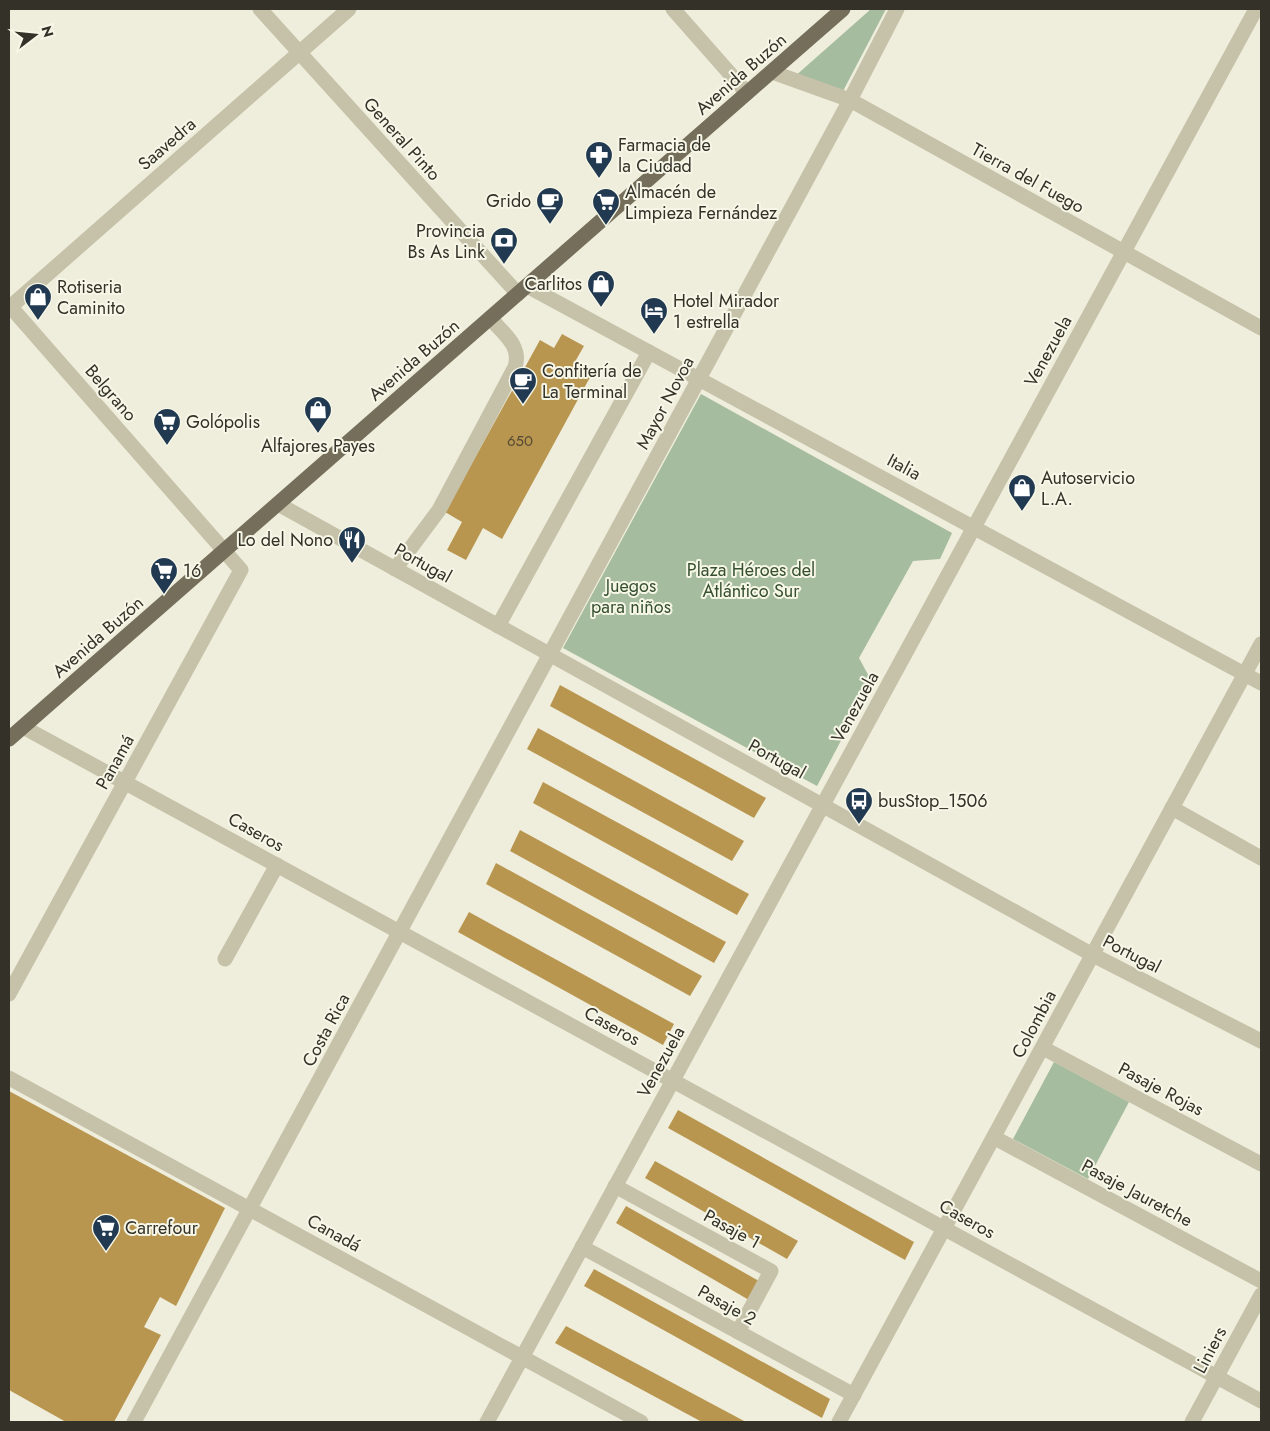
<svg xmlns="http://www.w3.org/2000/svg" width="1270" height="1431" font-family="Jost,sans-serif">
<style>
.green{fill:#a5bc9e}
.building{fill:#b99650}
.lines{fill:none;stroke-linecap:round;stroke-linejoin:round}
.minor{stroke:#c6c2a9;stroke-width:15}
.major{stroke:#746e5b;stroke-width:15}
.labels{text-anchor:middle;stroke-width:4;stroke-linejoin:round;paint-order:stroke}
.number-label{font-size:15px;fill:#554a32}
.street-label{font-size:18px;fill:#343128;stroke:#f7f7e8}
.poi-label{font-size:18px;fill:#343128;stroke:#f7f7e8;text-anchor:start}
.park-label{font-size:18px;fill:#354f2f;stroke:#f7f7e8}
</style>
<rect width="100%" height="100%" fill="#efeedc"/>
<g class="green">
<path d="M871 9H886L842 93 793 78Z"/>
<path d="M701 394 952 533 940 559 913 561 859 658 872 682 817 786 563 648Z"/>
<path d="M1054 1062 1129 1102 1088 1179 1013 1139Z"/>
</g>
<g class="building">
<path d="M562 334 584 346 576 360 594 370 502 539 483 528 466 560 447 550 462 522 445 512 540 340 554 348Z"/>
<path d="M560 685 766 798 754 818 550 706Z"/>
<path d="M538 728 744 841 732 861 527 749Z"/>
<path d="M543 782 749 894 737 915 533 803Z"/>
<path d="M520 830 726 942 714 963 510 851Z"/>
<path d="M496 863 702 976 690 996 486 884Z"/>
<path d="M469 912 674 1024 663 1045 458 932Z"/>
<path d="M9 1091 225 1208 176 1306 160 1297 144 1327 161 1335 114 1422H66L9 1390Z"/>
<path d="M678 1110 914 1242 905 1260 668 1128Z"/>
<path d="M655 1161 798 1241 787 1259 645 1178Z"/>
<path d="M626 1206 759 1281 749 1300 616 1223Z"/>
<path d="M594 1269 830 1399 822 1418 584 1286Z"/>
<path d="M566 1326 746 1422H702L555 1343Z"/>
</g>
<g class="lines">
<g class="minor">
<path d="M260 9 518 294"/>
<path d="M673 9 747 93"/>
<path d="M772 72 850 100 1261 328"/>
<path d="M527 286 1261 683"/>
<path d="M9 305 241 570 9 994"/>
<path d="M9 308 349 9"/>
<path d="M278 504 1093 955 1261 1041"/>
<path d="M395 569 439 510 515 367C522 346 503 333 490 318"/>
<path d="M498 626 649 352"/>
<path d="M23 727 1261 1401"/>
<path d="M1172 808 1261 858"/>
<path d="M225 959 277 865"/>
<path d="M1043 1048 1261 1164"/>
<path d="M9 1078 641 1422"/>
<path d="M995 1138 1261 1281"/>
<path d="M615 1186 771 1271 738 1332"/>
<path d="M582 1247 854 1395"/>
<path d="M134 1422 850 100 897 9"/>
<path d="M487 1422 1256 9"/>
<path d="M839 1422 1261 644"/>
<path d="M1192 1422 1261 1295"/>
</g>
<path class="major" d="M9 739 843 9"/>
</g>
<defs>
<symbol id="pharmacy-pin" viewBox="-11 -11 22 30"><path d="M0 17L-7.5 6A9.5 9.5 0 1 1 7.5 6Z" fill="#223a51" stroke="#f7f7e8"/><path d="M-2-6h4v4h4v4h-4v4h-4v-4h-4v-4h4Z" fill="#fff"/></symbol>
<symbol id="cafe-pin" viewBox="-11 -11 22 30"><path d="M0 17L-7.5 6A9.5 9.5 0 1 1 7.5 6Z" fill="#223a51" stroke="#f7f7e8"/><path d="M-5.5-4.5H6V0H3Q3 3.5 0 3.5H-2.5Q-5.5 3.5-5.5 0ZM3-3.2v2h1.7v-2ZM-6 4.5H4V6H-6Z" fill="#fff"/></symbol>
<symbol id="supermarket-pin" viewBox="-11 -11 22 30"><path d="M0 17L-7.5 6A9.5 9.5 0 1 1 7.5 6Z" fill="#223a51" stroke="#f7f7e8"/><path d="M-6-5.5h2.5l.6 2H6L4.5 2H-2.5L-4.4-4H-6ZM-1.5 3.2a1.3 1.3 0 1 0 .1 0ZM3 3.2a1.3 1.3 0 1 0 .1 0Z" fill="#fff"/></symbol>
<symbol id="bank-pin" viewBox="-11 -11 22 30"><path d="M0 17L-7.5 6A9.5 9.5 0 1 1 7.5 6Z" fill="#223a51" stroke="#f7f7e8"/><path d="M-6-4H6V4H-6ZM0-2.3a2.3 2.3 0 1 0 0 4.6a2.3 2.3 0 1 0 0-4.6Z" fill="#fff"/></symbol>
<symbol id="shop-pin" viewBox="-11 -11 22 30"><path d="M0 17L-7.5 6A9.5 9.5 0 1 1 7.5 6Z" fill="#223a51" stroke="#f7f7e8"/><path d="M-5-2.5h2.3a2.7 3.5 0 0 1 5.4 0H5L5.5 6h-11ZM-1.5-2.5h3a1.5 2.3 0 0 0-3 0Z" fill="#fff"/></symbol>
<symbol id="hotel-pin" viewBox="-11 -11 22 30"><path d="M0 17L-7.5 6A9.5 9.5 0 1 1 7.5 6Z" fill="#223a51" stroke="#f7f7e8"/><path d="M-6-4.5h1.5V1H6V5H4.5V3h-9V5H-6ZM-4 0a1.8 1.8 0 1 1 3.6 0ZM.5 0V-2.5h3Q6-2.5 6 0Z" fill="#fff"/></symbol>
<symbol id="restaurant-pin" viewBox="-11 -11 22 30"><path d="M0 17L-7.5 6A9.5 9.5 0 1 1 7.5 6Z" fill="#223a51" stroke="#f7f7e8"/><path d="M-5-6h1v4h1v-4h1v4h1v-4h1v5L-1.5 .5V6h-2V.5L-5-1ZM5-6V6H3V1.5H1.5Q1.5-4 5-6Z" fill="#fff"/></symbol>
<symbol id="bus-pin" viewBox="-11 -11 22 30"><path d="M0 17L-7.5 6A9.5 9.5 0 1 1 7.5 6Z" fill="#223a51" stroke="#f7f7e8"/><path d="M-5-6H5V4H4V6H2V4H-2V6H-4V4H-5ZM-3.5-4V0h7V-4ZM-3.5 1.2v1.5H-2V1.2ZM2 1.2v1.5H3.5V1.2Z" fill="#fff"/></symbol>
</defs>
<g fill-rule="evenodd">
<use href="#pharmacy-pin" x="583" y="139" width="32" height="43"/>
<use href="#cafe-pin" x="534" y="185" width="32" height="43"/>
<use href="#supermarket-pin" x="590" y="186" width="32" height="43"/>
<use href="#bank-pin" x="488" y="225" width="32" height="43"/>
<use href="#shop-pin" x="585" y="268" width="32" height="43"/>
<use href="#shop-pin" x="22" y="281" width="32" height="43"/>
<use href="#hotel-pin" x="638" y="295" width="32" height="43"/>
<use href="#cafe-pin" x="507" y="365" width="32" height="43"/>
<use href="#shop-pin" x="302" y="394" width="32" height="43"/>
<use href="#supermarket-pin" x="151" y="406" width="32" height="43"/>
<use href="#shop-pin" x="1006" y="472" width="32" height="43"/>
<use href="#restaurant-pin" x="336" y="524" width="32" height="43"/>
<use href="#supermarket-pin" x="148" y="555" width="32" height="43"/>
<use href="#bus-pin" x="843" y="785" width="32" height="43"/>
<use href="#supermarket-pin" x="90" y="1212" width="32" height="43"/>
</g>
<g class="labels">
<g class="number-label">
<text x="520" y="446">650</text>
</g>
<g class="street-label">
<text transform="translate(741 74) rotate(-41)" y="6">Avenida Buzón</text>
<text transform="translate(402 139) rotate(48)" y="6">General Pinto</text>
<text transform="translate(167 144) rotate(-41)" y="6">Saavedra</text>
<text transform="translate(1028 178) rotate(29)" y="6">Tierra del Fuego</text>
<text transform="translate(1048 351) rotate(-61)" y="6">Venezuela</text>
<text transform="translate(414 360) rotate(-41)" y="6">Avenida Buzón</text>
<text transform="translate(111 393) rotate(49)" y="6">Belgrano</text>
<text transform="translate(665 403) rotate(-62)" y="6">Mayor Novoa</text>
<text transform="translate(904 467) rotate(28)" y="6">Italia</text>
<text transform="translate(423 563) rotate(29)" y="6">Portugal</text>
<text transform="translate(98 637) rotate(-41)" y="6">Avenida Buzón</text>
<text transform="translate(855 707) rotate(-61)" y="6">Venezuela</text>
<text transform="translate(777 759) rotate(29)" y="6">Portugal</text>
<text transform="translate(115 762) rotate(-61)" y="6">Panamá</text>
<text transform="translate(256 832) rotate(29)" y="6">Caseros</text>
<text transform="translate(1132 954) rotate(27)" y="6">Portugal</text>
<text transform="translate(1034 1024) rotate(-62)" y="6">Colombia</text>
<text transform="translate(612 1026) rotate(29)" y="6">Caseros</text>
<text transform="translate(326 1030) rotate(-62)" y="6">Costa Rica</text>
<text transform="translate(661 1062) rotate(-61)" y="6">Venezuela</text>
<text transform="translate(1161 1089) rotate(28)" y="6">Pasaje Rojas</text>
<text transform="translate(1137 1193) rotate(28)" y="6">Pasaje Jauretche</text>
<text transform="translate(967 1219) rotate(29)" y="6">Caseros</text>
<text transform="translate(732 1229) rotate(29)" y="6">Pasaje 1</text>
<text transform="translate(334 1233) rotate(29)" y="6">Canadá</text>
<text transform="translate(727 1305) rotate(29)" y="6">Pasaje 2</text>
<text transform="translate(1210 1350) rotate(-62)" y="6">Liniers</text>
</g>
<g class="poi-label">
<text x="618" y="151">Farmacia de<tspan x="618" dy="21">la Ciudad</tspan></text>
<text x="625" y="198">Almacén de<tspan x="625" dy="21">Limpieza Fernández</tspan></text>
<text x="531" y="207" text-anchor="end">Grido</text>
<text x="485" y="237" text-anchor="end">Provincia<tspan x="485" dy="21">Bs As Link</tspan></text>
<text x="582" y="290" text-anchor="end">Carlitos</text>
<text x="57" y="293">Rotiseria<tspan x="57" dy="21">Caminito</tspan></text>
<text x="673" y="307">Hotel Mirador<tspan x="673" dy="21">1 estrella</tspan></text>
<text x="542" y="377">Confitería de<tspan x="542" dy="21">La Terminal</tspan></text>
<text x="186" y="428">Golópolis</text>
<text x="318" y="452" text-anchor="middle">Alfajores Payes</text>
<text x="1041" y="484">Autoservicio<tspan x="1041" dy="21">L.A.</tspan></text>
<text x="333" y="546" text-anchor="end">Lo del Nono</text>
<text x="183" y="577">16</text>
<text x="878" y="807">busStop_1506</text>
<text x="125" y="1234">Carrefour</text>
</g>
<g class="park-label">
<text x="751" y="576">Plaza Héroes del<tspan x="751" dy="21">Atlántico Sur</tspan></text>
<text x="631" y="592">Juegos<tspan x="631" dy="21">para niños</tspan></text>
</g>
</g>
<rect width="1270" height="1431" fill="none" stroke="#343128" stroke-width="20"/>
<g transform="translate(35 35) rotate(74)" stroke="#f7f7e8" stroke-width="4" paint-order="stroke">
<path d="M0-4L9 19L0 12L-9 19Z" fill="#343128"/>
<text y="-8" font-size="14" font-weight="bold" text-anchor="middle" fill="#343128">N</text>
</g>
</svg>
